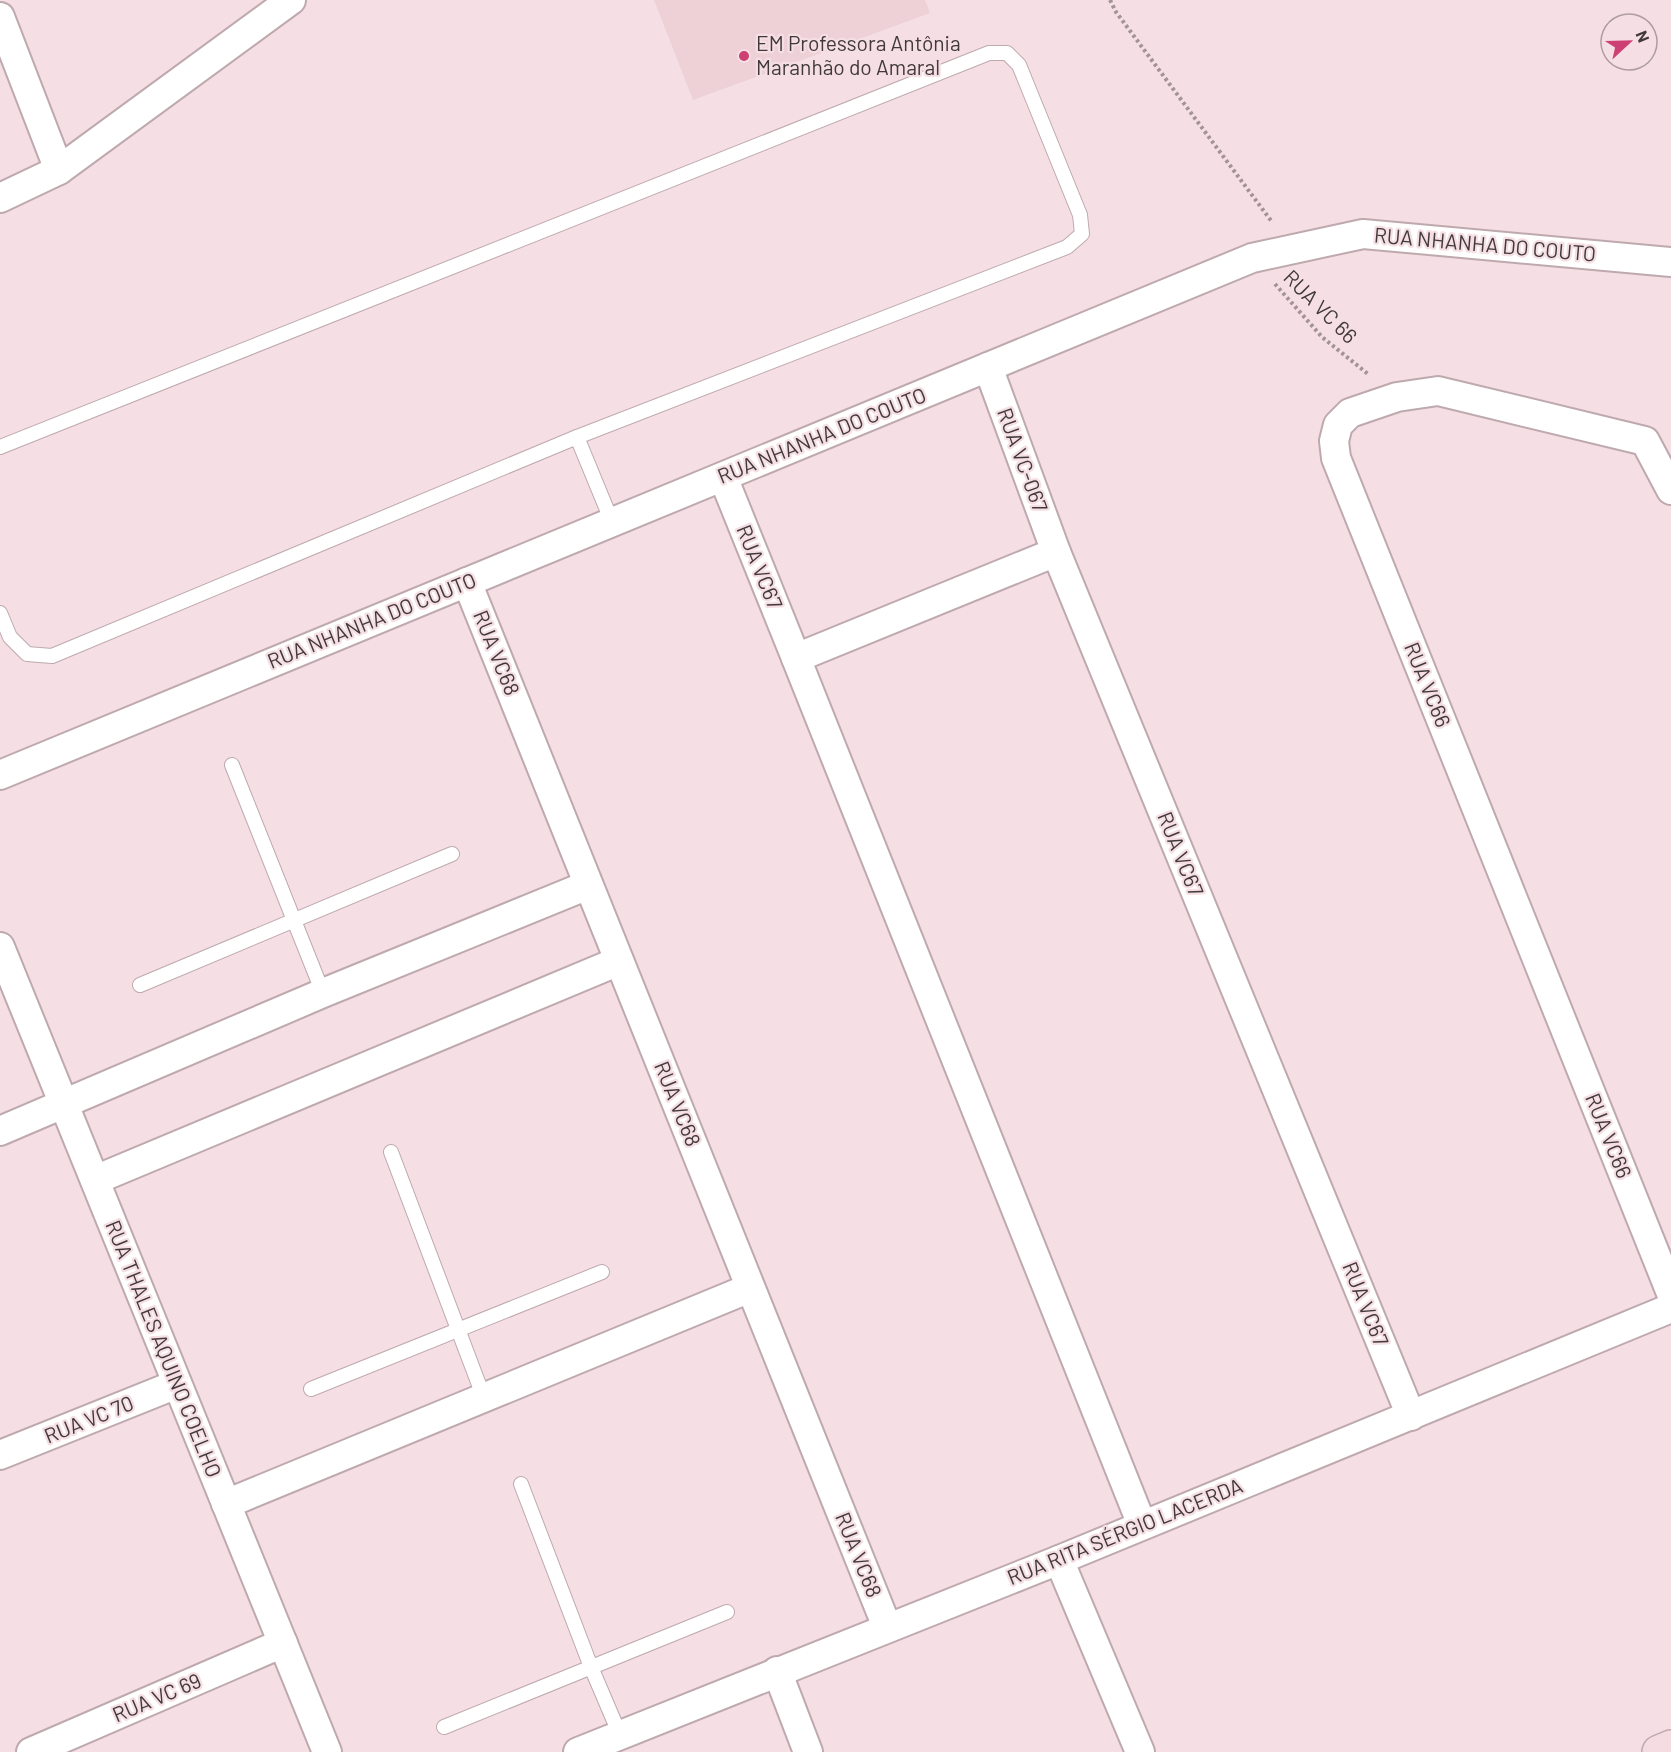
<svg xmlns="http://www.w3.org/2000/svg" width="1671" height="1752" font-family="Barlow,sans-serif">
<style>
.built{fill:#eed0d7}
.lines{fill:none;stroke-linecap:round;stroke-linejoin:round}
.lane-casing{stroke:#bea9ae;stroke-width:16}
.street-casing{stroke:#bea9ae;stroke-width:32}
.secondary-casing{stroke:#bea9ae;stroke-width:36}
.path{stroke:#a29396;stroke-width:4;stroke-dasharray:3 3;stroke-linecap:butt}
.lane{stroke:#fff;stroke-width:14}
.street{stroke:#fff;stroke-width:28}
.secondary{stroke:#f4dce2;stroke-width:33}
.poi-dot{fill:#cc4073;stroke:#f5dfe4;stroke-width:2}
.labels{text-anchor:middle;stroke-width:4.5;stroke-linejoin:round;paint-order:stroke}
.poi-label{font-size:21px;fill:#41393b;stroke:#f5dfe4;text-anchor:start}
.street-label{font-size:21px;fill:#41393b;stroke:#f5dfe4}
</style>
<rect width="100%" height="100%" fill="#f5dfe4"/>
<path class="built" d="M654 0H925L930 13 693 100Z"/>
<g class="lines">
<defs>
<g id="lane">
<path d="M577 437 612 522"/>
<path d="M0 447 989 53H1007L1019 65 1080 215 1082 234 1067 247 577 437 52 656 27 654 10 637 0 613"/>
<path d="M232 765 323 993"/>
<path d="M140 985 452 854"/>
<path d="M391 1152 484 1398"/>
<path d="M311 1389 602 1272"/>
<path d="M521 1484 591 1667 620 1735"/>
<path d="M444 1727 727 1612"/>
</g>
<g id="street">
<path d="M0 17 59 170"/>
<path d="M0 198 59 170 291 0"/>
<path d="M988 367 1056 552"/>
<path d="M723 477 796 658"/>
<path d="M1671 490 1645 441 1438 391 1397 397 1350 413 1338 425 1334 441 1336 458 1671 1293"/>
<path d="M467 582 887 1627"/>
<path d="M0 775 1252 258 1363 234 1671 262"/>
<path d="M0 947 327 1752"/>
<path d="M0 1131 323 993 588 885"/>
<path d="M95 1180 619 961"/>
<path d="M0 1455 177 1384"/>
<path d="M226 1504 750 1288"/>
<path d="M1142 1525 796 658 1056 552 1411 1416"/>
<path d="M1059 1560 1140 1752"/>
<path d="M777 1671 808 1752"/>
<path d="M31 1752 283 1643"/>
<path d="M578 1752 1059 1560 1671 1308"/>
</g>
<path id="secondary" d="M1659 1752 1671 1747"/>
</defs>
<use href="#lane" class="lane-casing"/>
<use href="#street" class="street-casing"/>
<use href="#secondary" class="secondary-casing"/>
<g class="path">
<path d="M1110 0 1116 12 1272 222"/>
<path d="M1275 284 1322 337 1368 374"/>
</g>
<use href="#lane" class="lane"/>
<use href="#street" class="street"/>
<use href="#secondary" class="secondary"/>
</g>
<circle class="poi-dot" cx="744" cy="56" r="6"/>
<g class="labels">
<g class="poi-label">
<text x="756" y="51">EM Professora Antônia<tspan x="756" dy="24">Maranhão do Amaral</tspan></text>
</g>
<g class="street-label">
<text transform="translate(1485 245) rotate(5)" y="7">RUA NHANHA DO COUTO</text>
<text transform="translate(1320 307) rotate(45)" y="7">RUA VC 66</text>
<text transform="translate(822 436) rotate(-22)" y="7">RUA NHANHA DO COUTO</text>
<text transform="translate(1022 460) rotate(70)" y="7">RUA VC-067</text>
<text transform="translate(759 567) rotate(68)" y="7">RUA VC67</text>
<text transform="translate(372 621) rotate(-22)" y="7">RUA NHANHA DO COUTO</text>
<text transform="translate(496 653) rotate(68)" y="7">RUA VC68</text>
<text transform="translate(1427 685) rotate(68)" y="7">RUA VC66</text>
<text transform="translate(1180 854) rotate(68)" y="7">RUA VC67</text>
<text transform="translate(677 1104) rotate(68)" y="7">RUA VC68</text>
<text transform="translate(1608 1136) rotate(68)" y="7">RUA VC66</text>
<text transform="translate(1365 1304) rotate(68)" y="7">RUA VC67</text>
<text transform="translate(163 1349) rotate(68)" y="7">RUA THALES AQUINO COELHO</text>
<text transform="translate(89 1420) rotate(-22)" y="7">RUA VC 70</text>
<text transform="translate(1125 1532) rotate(-22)" y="7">RUA RITA SÉRGIO LACERDA</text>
<text transform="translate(858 1555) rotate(68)" y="7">RUA VC68</text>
<text transform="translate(157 1698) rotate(-23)" y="7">RUA VC 69</text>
</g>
</g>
<g transform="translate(1629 42) rotate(68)"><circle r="28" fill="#f5dfe4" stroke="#ad9da0" stroke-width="1.5"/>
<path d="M0-4.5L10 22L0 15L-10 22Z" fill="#cc4073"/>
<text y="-9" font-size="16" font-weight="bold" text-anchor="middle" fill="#41393b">N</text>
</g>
</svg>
